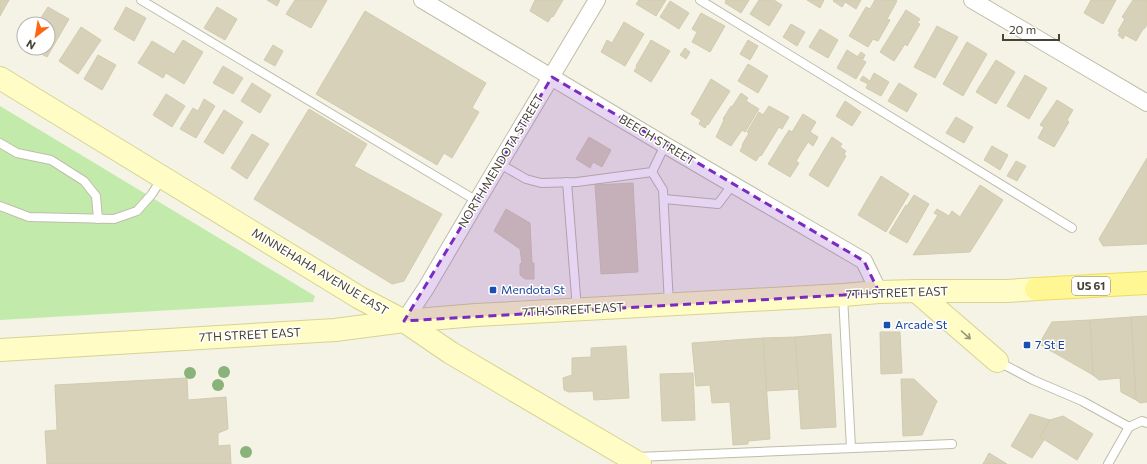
<svg xmlns="http://www.w3.org/2000/svg" width="1147" height="464" font-family="Commissioner,sans-serif">
<style>
.green{fill:#c2ebab}
.building{fill:#d7d1ba;stroke:#d2cbad}
.lines{fill:none;stroke-linecap:round;stroke-linejoin:round}
.lane-casing{stroke:#c0bda8;stroke-width:10}
.street-casing{stroke:#c0bda8;stroke-width:18}
.secondary-casing{stroke:#d7d392;stroke-width:24}
.primary-casing{stroke:#ecde5c;stroke-width:24}
.lane{stroke:#fff;stroke-width:8}
.street{stroke:#fff;stroke-width:16}
.secondary{stroke:#fffdc5;stroke-width:22}
.primary{stroke:#fff694;stroke-width:22}
.tree{fill:#8ab27b}
.oneway{stroke:#9a9776}
.marked{fill:#7b2cbf;fill-opacity:0.2;stroke:#7b2cbf;stroke-width:3;stroke-dasharray:8 5;stroke-linejoin:round}
.transit-dot{fill:#1a4fb4;stroke:#fff;stroke-width:1.5}
.labels{text-anchor:middle;stroke-width:3;stroke-linejoin:round;paint-order:stroke}
.shield{fill:#fff;stroke:#7e7c72;stroke-width:1}
.shield-label{font-size:11px;font-weight:bold;fill:#474435}
.street-label{font-size:12px;fill:#474435;stroke:#fff}
.transit-label{font-size:12px;fill:#164399;stroke:#fff;text-anchor:start}
</style>
<rect width="100%" height="100%" fill="#f4f3e6"/>
<path class="green" d="M0 106 315 296 313 302 0 320Z"/>
<g class="building">
<path d="M0 0H9L0 16Z"/>
<path d="M267 0H280L277 6Z"/>
<path d="M295 0H327L311 28 286 14Z"/>
<path d="M535 0H563L553 17 552 16 548 22 530 11Z"/>
<path d="M639 0H666L656 16 636 4Z"/>
<path d="M726 0H749L741 13 725 3Z"/>
<path d="M759 0H774L782 5 769 26 750 14Z"/>
<path d="M807 0H824L820 8Z"/>
<path d="M834 0H861L856 9 845 2 842 7 833 1Z"/>
<path d="M875 0H895L897 1 887 19 890 20 878 41 873 39 868 47 849 36 866 7 870 9Z"/>
<path d="M1091 0H1116L1103 24 1084 13Z"/>
<path d="M1133 0H1147V25L1144 29H1143L1136 41 1125 35 1123 39 1118 35 1120 32 1118 31 1125 19 1122 17Z"/>
<path d="M670 1 689 13 679 29 660 17Z"/>
<path d="M48 7 69 19 47 57 31 48H48V24H37Z"/>
<path d="M126 7 146 18 134 41 114 29Z"/>
<path d="M217 7 237 19 225 40 204 28Z"/>
<path d="M906 10 920 19 917 23 920 24 907 46 905 44 894 61 880 52Z"/>
<path d="M365 11 486 83 472 108 479 112 452 158 444 153 437 165 316 94Z"/>
<path d="M701 13 725 26 710 52 692 42 697 32 692 29Z"/>
<path d="M624 22 644 34 625 66 601 52 607 40 612 43Z"/>
<path d="M791 24 805 32 797 46 783 37Z"/>
<path d="M937 26 958 37 935 78 914 67Z"/>
<path d="M81 27 101 40 78 74 59 61Z"/>
<path d="M820 29 838 40 828 58 809 47Z"/>
<path d="M183 40 203 52 184 84 166 73 163 78 138 63 152 41 174 54Z"/>
<path d="M651 40 670 51 651 82 634 71 637 67 636 66Z"/>
<path d="M748 40 758 46 750 60 740 54Z"/>
<path d="M967 42 987 54 963 96 943 84Z"/>
<path d="M273 45 283 51 275 66 264 60Z"/>
<path d="M685 48 690 52 686 59 680 55Z"/>
<path d="M847 50 866 62 856 79 837 68Z"/>
<path d="M861 52 865 55 863 59 858 56Z"/>
<path d="M98 55 116 65 102 90 84 79Z"/>
<path d="M996 60 1015 72 996 104 976 92Z"/>
<path d="M748 64 768 76 758 93 738 81Z"/>
<path d="M223 66 243 78 233 94 213 83Z"/>
<path d="M874 73 889 82 881 96 866 88 868 84 860 80 863 76 870 81Z"/>
<path d="M1025 75 1047 88 1029 119 1007 106Z"/>
<path d="M711 79 730 91 708 125 707 124 705 128 699 124 701 120 691 114Z"/>
<path d="M252 83 271 95 260 113 241 101Z"/>
<path d="M899 83 917 94 907 112 888 101Z"/>
<path d="M741 93 748 98 746 101 759 109 745 132 742 130 731 146 716 137 724 120 723 119 731 106 732 107Z"/>
<path d="M166 94 185 106 172 127 153 115Z"/>
<path d="M204 99 215 106 196 138 180 129 193 108 198 111Z"/>
<path d="M1057 100 1073 110 1067 120 1069 122 1054 147 1038 138 1044 127 1040 125Z"/>
<path d="M845 101 861 112 852 126 836 116Z"/>
<path d="M769 106 789 117 782 129 779 127 761 156 760 155 756 161 740 151 743 145H742L749 133 747 132 759 112 763 115Z"/>
<path d="M309 109 367 144 354 166 442 214 404 281 392 284 254 199Z"/>
<path d="M224 110 243 122 223 154 204 142Z"/>
<path d="M803 114 816 122 810 132 818 137 813 146 808 142 796 161 799 163 790 177 768 164 789 130 792 132Z"/>
<path d="M956 117 973 127 964 143 946 133Z"/>
<path d="M252 134 269 144 247 179 231 168Z"/>
<path d="M589 137 611 150 602 167 593 162 590 168 576 159Z"/>
<path d="M832 137 842 144 840 147 846 151 844 154 846 156 828 187 809 175Z"/>
<path d="M992 146 1008 155 1000 170 984 160Z"/>
<path d="M1147 158V244L1103 246 1099 239Z"/>
<path d="M1016 161 1026 166 1017 181 1007 176Z"/>
<path d="M881 176 909 194 886 232 858 215Z"/>
<path d="M633 183 638 272 601 274 595 185Z"/>
<path d="M980 185 1003 200 970 252 913 255 938 215 934 213 937 209 949 216 952 211 960 217Z"/>
<path d="M914 195 929 204 907 243 889 233 906 205 907 206Z"/>
<path d="M506 209 530 223 532 263H534V279H525L520 275V264L522 263 520 249 494 231Z"/>
<path d="M1147 316V402L1140 403 1136 400 1131 317Z"/>
<path d="M1131 317 1136 400 1121 392 1120 378 1099 380 1093 375 1090 320Z"/>
<path d="M1090 320 1093 375 1039 344 1052 322Z"/>
<path d="M880 332H900L902 373 881 374Z"/>
<path d="M831 334 836 427 801 429 795 337Z"/>
<path d="M795 337 799 389 766 391 763 338Z"/>
<path d="M763 338 770 439 748 441V444L733 445 730 402 712 403 710 385 696 386 692 343Z"/>
<path d="M626 346 629 398 594 400 593 391 569 392 564 390 563 378 572 375V358L591 357V348Z"/>
<path d="M693 373 695 420 662 421 660 374Z"/>
<path d="M187 378 188 400 226 397 228 429 218 433V446L230 445 231 464H47L45 431 57 430 55 385Z"/>
<path d="M901 379H914L937 401 922 435 903 436Z"/>
<path d="M1030 414 1050 420 1040 437 1044 440 1032 458 1011 446Z"/>
<path d="M1063 416 1093 434 1077 460 1040 437 1050 420Z"/>
<path d="M989 453 1007 464H983Z"/>
</g>
<g class="lines">
<defs>
<g id="lane">
<path d="M141 0 477 201"/>
<path d="M700 0 1072 228"/>
<path d="M0 143 17 153 51 160 84 181 96 196 98 219"/>
<path d="M500 164 526 179 541 183 577 182 652 172 665 145"/>
<path d="M652 172 663 190 669 304"/>
<path d="M567 182 577 309"/>
<path d="M664 199 718 204 733 184"/>
<path d="M0 206 29 217 114 219 137 211 152 194 162 178"/>
<path d="M843 296 851 448"/>
<path d="M997 361 1033 380 1082 401 1129 427"/>
<path d="M637 457 952 444"/>
<path d="M1108 464 1129 427 1142 421 1147 423"/>
</g>
<g id="street">
<path d="M422 0 665 145 864 261 879 292"/>
<path d="M972 0 1147 103"/>
<path d="M404 321 426 288 477 201 597 0"/>
</g>
<g id="secondary">
<path d="M0 78 360 298 404 321 451 353 640 464"/>
<path d="M916 291 997 361"/>
<path d="M0 350 335 330 404 321 476 315 843 295 879 292 916 291H1007L1036 289"/>
</g>
<path id="primary" d="M1036 289 1147 283"/>
</defs>
<use href="#lane" class="lane-casing"/>
<use href="#street" class="street-casing"/>
<use href="#secondary" class="secondary-casing"/>
<use href="#primary" class="primary-casing"/>
<use href="#lane" class="lane"/>
<use href="#street" class="street"/>
<use href="#secondary" class="secondary"/>
<use href="#primary" class="primary"/>
</g>
<g class="tree">
<circle cx="224" cy="372" r="6"/>
<circle cx="190" cy="373" r="6"/>
<circle cx="218" cy="385" r="6"/>
<circle cx="246" cy="452" r="6"/>
</g>
<defs><path id="oneway-shaft" d="M-6 0H5M1.5-3L5.5 0L1.5 3" fill="none" stroke-width="1.6" stroke-linecap="round" stroke-linejoin="round"/></defs>
<use class="oneway" href="#oneway-shaft" transform="translate(966 335) rotate(41)"/>
<path class="marked" d="M552 77 864 261 879 292 843 295 404 321Z"/>
<g class="transit-dot">
<rect x="489" y="286" width="8" height="8" rx="2"/>
<rect x="883" y="321" width="8" height="8" rx="2"/>
<rect x="1023" y="341" width="8" height="8" rx="2"/>
</g>
<g class="labels">
<rect class="shield" x="1072" y="277" width="38" height="18" rx="3"/>
<g class="shield-label">
<text x="1091" y="290">US 61</text>
</g>
<g class="street-label">
<text transform="translate(657 140) rotate(31)" y="4">BEECH STREET</text>
<text transform="translate(501 161) rotate(-59)" y="4">NORTH MENDOTA STREET</text>
<text transform="translate(320 272) rotate(31)" y="4">MINNEHAHA AVENUE EAST</text>
<text transform="translate(897 293) rotate(-2)" y="4">7TH STREET EAST</text>
<text transform="translate(573 310) rotate(-3)" y="4">7TH STREET EAST</text>
<text transform="translate(250 335) rotate(-3)" y="4">7TH STREET EAST</text>
</g>
<g class="transit-label">
<text x="501" y="294">Mendota St</text>
<text x="895" y="329">Arcade St</text>
<text x="1035" y="349">7 St E</text>
</g>
</g>
<g transform="translate(36 36) rotate(211)"><circle r="19" fill="#ffffff" stroke="#b5b4ae"/>
<path d="M0-3L7 15L0 10L-7 15Z" fill="#ff6512"/>
<text y="-6" font-size="11" font-weight="bold" text-anchor="middle" fill="#474435">N</text>
</g>
<path d="M1003 34v6h56v-6" fill="none" stroke="#474435" stroke-width="2"/>
<text x="1009" y="34" font-size="12" fill="#474435" stroke="#ffffff" stroke-width="3" paint-order="stroke">20 m</text>
</svg>
